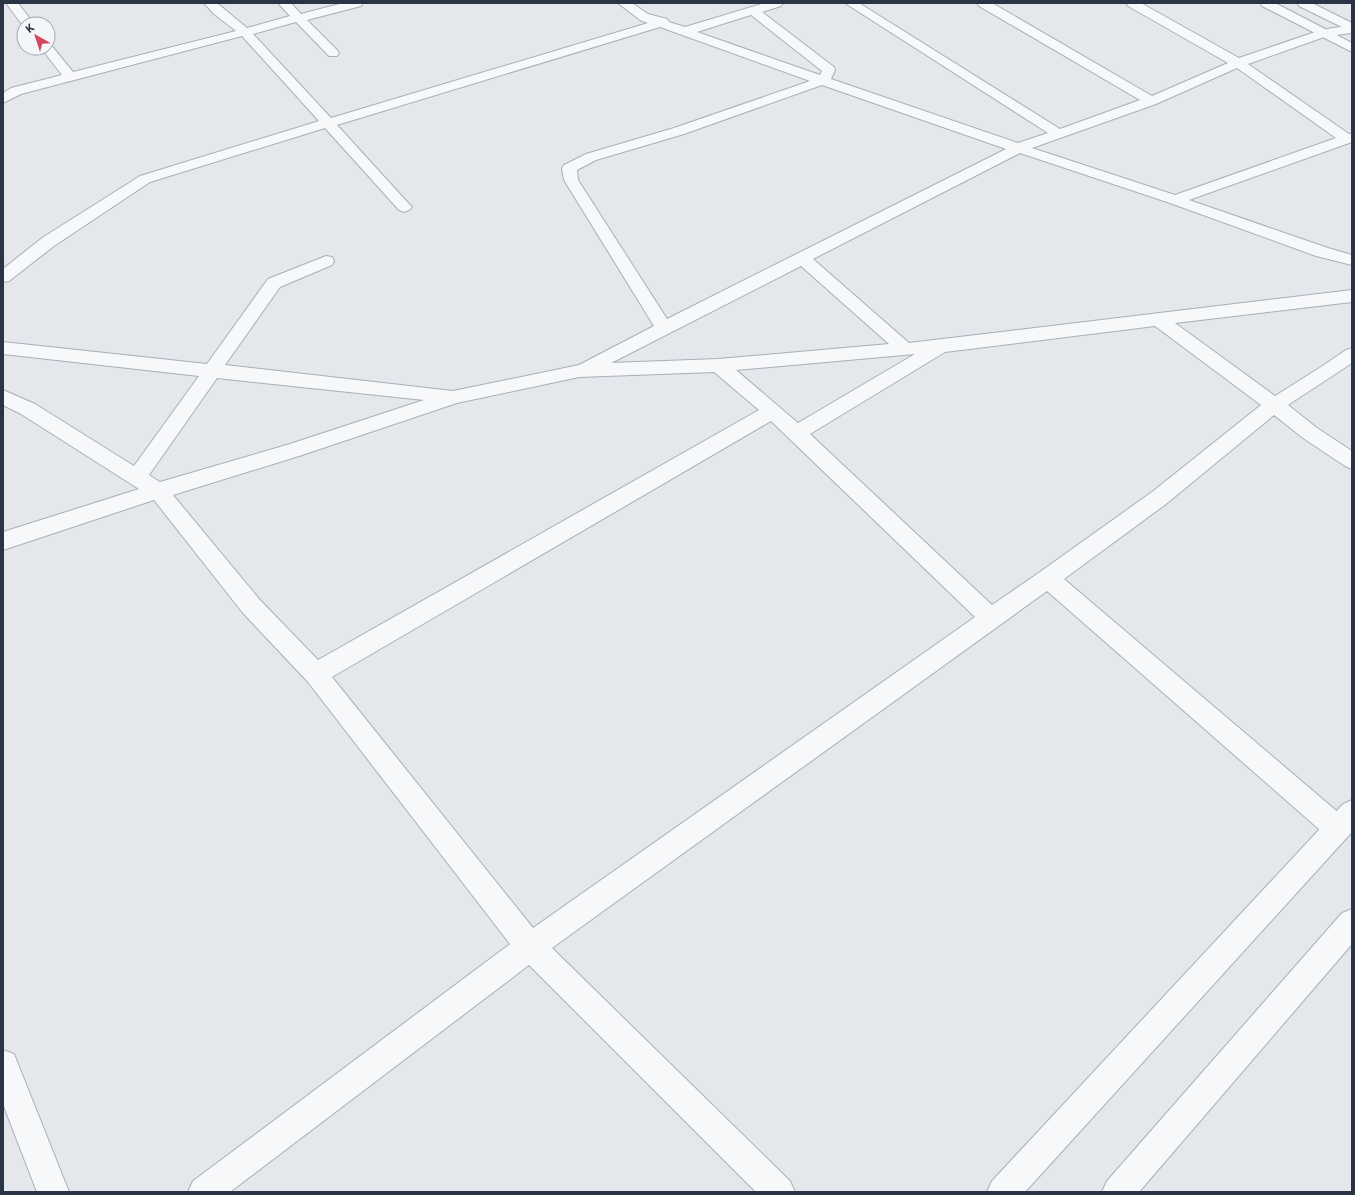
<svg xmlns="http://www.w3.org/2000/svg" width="1355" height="1195" font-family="Roboto,sans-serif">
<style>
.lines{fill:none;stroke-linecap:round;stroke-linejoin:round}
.minor-casing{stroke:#a9aeb7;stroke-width:2}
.tertiary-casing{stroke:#a9aeb7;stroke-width:2}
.minor{fill:#f7f8fa;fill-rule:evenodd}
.tertiary{fill:#f7f8fa;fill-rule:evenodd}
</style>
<rect width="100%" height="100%" fill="#e4e7ec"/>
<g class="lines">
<defs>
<g id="minor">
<path d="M6 3H18L34 24H24V27Z"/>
<path d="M204 3H217L247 28 290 16 278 3H291L301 14 343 3H363L361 6 307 20 337 50 339 53 337 56H329L296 22 253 34 331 118 648 23 640 20 618 3H632L648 14 667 19 669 22 685 27 765 3H783L781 6 762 12 834 67 835 70 831 79 1018 143 1048 133 845 3H859L1060 129 1140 100 979 6 977 3H992L1152 96 1228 63 1128 6 1126 3H1141L1239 58 1321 30 1352 25V33L1327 36 1248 64 1349 134 1352 133V142L1189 200 1328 248 1352 255V265L1316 256 1170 203 1020 153 813 259 909 343 1352 290V302L1175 323 1275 396 1324 365 1346 350 1352 348V363L1288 405 1317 428 1352 451V469L1345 466 1303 438 1274 415 1166 504 1064 579 1346 819 1350 828 1346 837 1337 841 1328 837 1047 591 552 948 790 1181 795 1192H756L529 965 230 1192H188L193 1181 510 944 308 682 243 613 154 500 3 550V532L139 489 21 414 3 405V390L35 404 134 466 199 376 3 354V342L207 364 268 279 326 256 332 257 334 261 332 265 280 287 225 365 453 391 579 365 654 326 564 180 562 168 564 165 586 154 674 128 810 81 660 27 337 125 409 204 412 207 409 210 404 212 399 210 325 128 150 182 54 246 9 281 3 282V269L42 238 140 176 319 121 242 36 21 94 3 103V93L11 88 62 75 41 48H48V44L51 45 73 72 236 31 214 14ZM751 15 822 71 820 75 697 32ZM1237 68 1336 138 1175 195 1032 148 1156 104ZM822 85 1006 149 667 319 578 180 577 170 596 160 684 134ZM801 266 889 344 718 359 611 363ZM1155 326 1261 405 1152 492 1040 572 992 605 810 434 945 352ZM915 354 798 423 736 370ZM714 372 759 410 318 660 259 599 173 495 299 456 457 403 579 377ZM217 378 424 400 290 444 160 482 149 475ZM771 421 975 617 533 928 332 677Z"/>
<path d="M3 1050 14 1054 69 1192H37L3 1104Z"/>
</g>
<g id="tertiary">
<path d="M1260 3H1275L1352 43V52L1262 6Z"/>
<path d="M1297 3H1312L1352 23V32L1299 6Z"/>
<path d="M1352 800V832L1025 1192H987L992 1181 1343 804Z"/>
<path d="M1352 909V944L1139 1192H1102L1107 1181 1342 913Z"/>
</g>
</defs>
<use href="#minor" class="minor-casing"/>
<use href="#tertiary" class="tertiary-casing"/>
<use href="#minor" class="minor"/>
<use href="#tertiary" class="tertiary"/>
</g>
<rect width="1355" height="1195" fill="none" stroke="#2b3445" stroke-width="8"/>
<g transform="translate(36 36) rotate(321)"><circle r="19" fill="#f4f6f9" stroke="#a4a8b1"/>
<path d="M0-3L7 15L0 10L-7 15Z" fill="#d1495b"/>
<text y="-6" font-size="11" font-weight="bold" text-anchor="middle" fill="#2b3445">K</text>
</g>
</svg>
